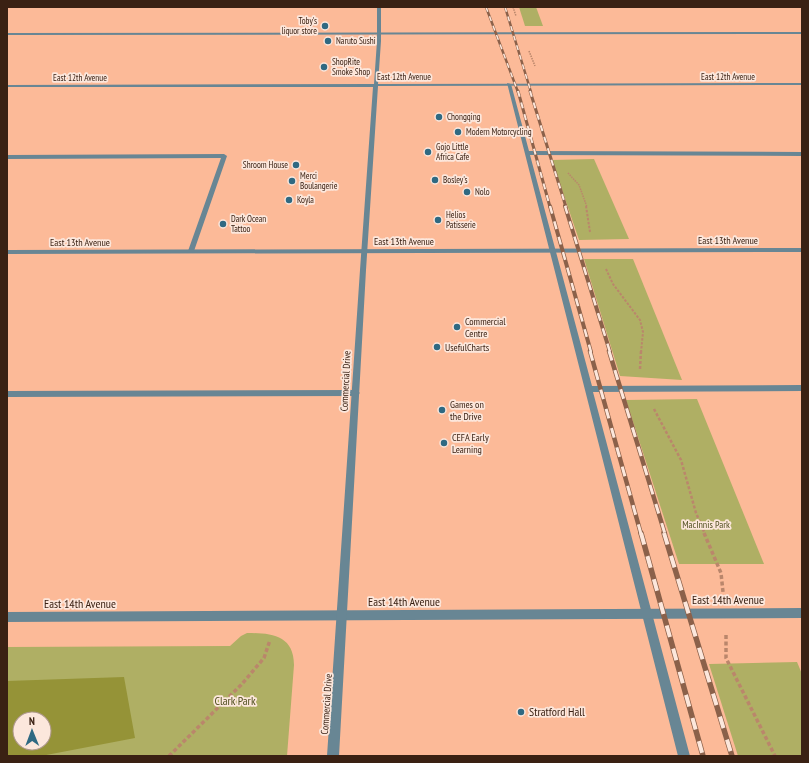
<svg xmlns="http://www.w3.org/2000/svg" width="809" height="763" font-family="'PT Sans Narrow',sans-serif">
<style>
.green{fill:#afaf64;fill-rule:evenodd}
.forest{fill:#959337;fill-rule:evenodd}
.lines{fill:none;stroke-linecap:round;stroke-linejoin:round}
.path-far3{stroke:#ba866b;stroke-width:1.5;stroke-dasharray:1.5 1;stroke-linecap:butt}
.path-far2{stroke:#ba866b;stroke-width:2;stroke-dasharray:2.5 1.5;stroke-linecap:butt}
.path-far1{stroke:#ba866b;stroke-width:2.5;stroke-dasharray:3 2;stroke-linecap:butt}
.path{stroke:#ba866b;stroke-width:3.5;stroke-dasharray:4 2.5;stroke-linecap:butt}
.service{fill:#688694;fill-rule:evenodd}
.minor{fill:#688694;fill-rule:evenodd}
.tertiary{fill:#688694;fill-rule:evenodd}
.rail-far4-casing{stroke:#8b614a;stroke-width:2.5}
.rail-far3-casing{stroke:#8b614a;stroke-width:3}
.rail-far2-casing{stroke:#8b614a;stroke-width:4}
.rail-far1-casing{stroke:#8b614a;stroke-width:4.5}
.rail-casing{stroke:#8b614a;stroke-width:5.5}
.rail-far4{stroke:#fce7dc;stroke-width:1.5;stroke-dasharray:5;stroke-linecap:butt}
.rail-far3{stroke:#fce7dc;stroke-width:2;stroke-dasharray:6;stroke-linecap:butt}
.rail-far2{stroke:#fce7dc;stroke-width:2.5;stroke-dasharray:8;stroke-linecap:butt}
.rail-far1{stroke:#fce7dc;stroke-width:3;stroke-dasharray:10;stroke-linecap:butt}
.rail{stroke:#fce7dc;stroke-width:4;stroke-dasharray:12;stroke-linecap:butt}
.poi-dot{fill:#2f6982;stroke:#fce7dc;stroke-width:1.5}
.labels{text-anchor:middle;stroke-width:3.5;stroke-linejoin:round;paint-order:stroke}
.far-poi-label{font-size:9px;fill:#3a2113;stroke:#fce7dc;text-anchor:start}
.far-street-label{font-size:9px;fill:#3a2113;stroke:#fce7dc}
.street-label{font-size:10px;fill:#3a2113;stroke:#fce7dc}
.poi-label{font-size:10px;fill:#3a2113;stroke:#fce7dc;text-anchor:start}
.park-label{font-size:10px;fill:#515020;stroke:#fce7dc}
.near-street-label{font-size:12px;fill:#3a2113;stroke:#fce7dc}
.near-park-label{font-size:12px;fill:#515020;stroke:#fce7dc}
.near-poi-label{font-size:12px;fill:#3a2113;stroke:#fce7dc;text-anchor:start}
</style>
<rect width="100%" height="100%" fill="#fcba98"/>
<g class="green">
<path d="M519 7H536L543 26H525Z"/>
<path d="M594 159 629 239 579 240 552 160Z"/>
<path d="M584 259H633L682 380 620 376Z"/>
<path d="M697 399 764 564H679L626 400Z"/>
<path d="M247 633C271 633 294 635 294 665L287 756H7V647L230 646 241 636ZM20 719H44V743H20Z"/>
<path d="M797 662 802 674V756H738L709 664Z"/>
</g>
<path class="forest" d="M124 677 135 738 41 756H7V681ZM20 719H44V743H20Z"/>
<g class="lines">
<g class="path-far3">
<path d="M513 7 516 16"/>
<path d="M529 51 535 66"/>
<path d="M568 173 579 185 587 207"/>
</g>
<g class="path-far2">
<path d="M586 206 590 232"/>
<path d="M606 269 613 284 640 320 643 332 641 352"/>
</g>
<g class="path-far1">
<path d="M640 369 641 351"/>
<path d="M654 409 681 460 696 513 705 534"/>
</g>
<g class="path">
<path d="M704 533 721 573 723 592"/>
<path d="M726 635V658L775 756"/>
<path d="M169 756 241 685 264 658 270 640"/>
</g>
<g class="service">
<path d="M802 32V34L7 35V33Z"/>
<path d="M507 83 511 84 529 151 802 152V156L530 155 592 386 802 385V391L593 392 690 756H678Z"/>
<path d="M7 155 224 154 227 156 194 251 191 253 188 251 221 158 7 159Z"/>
<path d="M356 390 360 393 356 396 7 397V391Z"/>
</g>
<g class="minor">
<path d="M802 248V252L7 254V250Z"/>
<path d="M802 608V618L7 622V612Z"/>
</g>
<path class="tertiary" d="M377 7H381V41L378 84 802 83V85L378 86 366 270 339 756H327L360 270 373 87H7V85L374 84 377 41Z"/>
<defs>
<g id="rail-far4">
<path d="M486 7 518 92"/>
<path d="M505 7 531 92"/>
</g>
<g id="rail-far3">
<path d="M518 91 550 207"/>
<path d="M530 91 566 207"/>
</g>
<g id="rail-far2">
<path d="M550 206 591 352"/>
<path d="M565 206 610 352"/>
</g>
<g id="rail-far1">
<path d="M590 351 641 534"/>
<path d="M609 351 665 534"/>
</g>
<g id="rail">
<path d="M641 533 703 756"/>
<path d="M664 533 732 756"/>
</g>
</defs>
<use href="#rail-far4" class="rail-far4-casing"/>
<use href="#rail-far3" class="rail-far3-casing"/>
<use href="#rail-far2" class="rail-far2-casing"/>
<use href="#rail-far1" class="rail-far1-casing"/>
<use href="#rail" class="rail-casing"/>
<use href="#rail-far4" class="rail-far4"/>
<use href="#rail-far3" class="rail-far3"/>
<use href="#rail-far2" class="rail-far2"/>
<use href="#rail-far1" class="rail-far1"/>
<use href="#rail" class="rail"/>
</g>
<g class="poi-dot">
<circle cx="325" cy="26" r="4"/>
<circle cx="328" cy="41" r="4"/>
<circle cx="324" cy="67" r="4"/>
<circle cx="439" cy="117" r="4"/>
<circle cx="458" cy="132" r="4"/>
<circle cx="428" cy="152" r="4"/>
<circle cx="296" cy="165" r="4"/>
<circle cx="435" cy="180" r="4"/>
<circle cx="292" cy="181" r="4"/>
<circle cx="467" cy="192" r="4"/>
<circle cx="289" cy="200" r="4"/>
<circle cx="438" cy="220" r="4"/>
<circle cx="223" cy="224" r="4"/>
<circle cx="457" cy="327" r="4"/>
<circle cx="437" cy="347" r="4"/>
<circle cx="442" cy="410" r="4"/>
<circle cx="444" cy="443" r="4"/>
<circle cx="521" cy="712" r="4"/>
</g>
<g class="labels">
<g class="far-poi-label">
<text x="317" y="24" text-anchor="end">Toby's<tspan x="317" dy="10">liquor store</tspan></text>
<text x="336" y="44">Naruto Sushi</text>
<text x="332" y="65">ShopRite<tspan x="332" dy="10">Smoke Shop</tspan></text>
<text x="447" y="120">Chongqing</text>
<text x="466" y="135">Modern Motorcycling</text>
<text x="436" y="150">Gojo Little<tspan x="436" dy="10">Africa Cafe</tspan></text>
<text x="288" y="168" text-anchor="end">Shroom House</text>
<text x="300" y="179">Merci<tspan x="300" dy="10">Boulangerie</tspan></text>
<text x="443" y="183">Bosley's</text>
<text x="475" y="195">Nolo</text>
<text x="297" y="203">Koyla</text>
<text x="446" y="218">Helios<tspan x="446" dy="10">Patisserie</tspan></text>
<text x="231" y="222">Dark Ocean<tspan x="231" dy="10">Tattoo</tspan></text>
</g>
<g class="far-street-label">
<text x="404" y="80">East 12th Avenue</text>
<text x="728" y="80">East 12th Avenue</text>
<text x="80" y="81">East 12th Avenue</text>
</g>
<g class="street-label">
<text x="728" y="244">East 13th Avenue</text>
<text x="404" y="245">East 13th Avenue</text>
<text x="80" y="246">East 13th Avenue</text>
<text transform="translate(345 381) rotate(-87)" y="4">Commercial Drive</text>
<text transform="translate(326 704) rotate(-86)" y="4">Commercial Drive</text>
</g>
<g class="poi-label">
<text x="465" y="325">Commercial<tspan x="465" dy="12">Centre</tspan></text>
<text x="445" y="351">UsefulCharts</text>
<text x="450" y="408">Games on<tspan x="450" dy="12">the Drive</tspan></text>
<text x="452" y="441">CEFA Early<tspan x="452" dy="12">Learning</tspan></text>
</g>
<g class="park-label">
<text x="706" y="528">MacInnis Park</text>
</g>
<g class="near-street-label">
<text x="728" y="604">East 14th Avenue</text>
<text x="404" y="606">East 14th Avenue</text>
<text x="80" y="608">East 14th Avenue</text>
</g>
<g class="near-park-label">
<text x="235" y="705">Clark Park</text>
</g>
<g class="near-poi-label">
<text x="529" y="716">Stratford Hall</text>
</g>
</g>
<rect width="809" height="763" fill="none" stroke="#3a2113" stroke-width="16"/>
<g transform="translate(32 731) rotate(359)"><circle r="19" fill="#fce7dc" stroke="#ae988c"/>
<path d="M0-3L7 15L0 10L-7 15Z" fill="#2f6982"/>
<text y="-6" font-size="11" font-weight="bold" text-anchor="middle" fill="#3a2113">N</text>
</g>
</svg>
